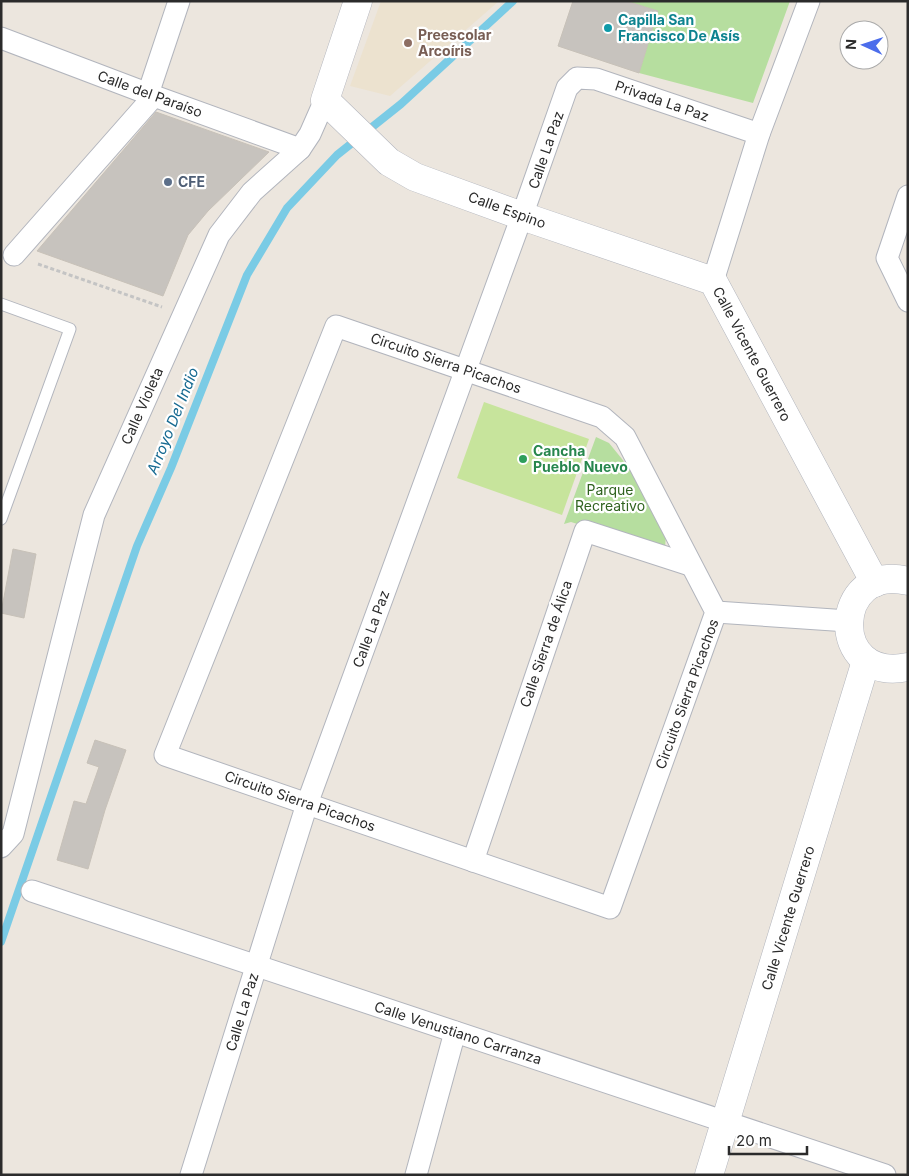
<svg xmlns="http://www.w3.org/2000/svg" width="909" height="1176" font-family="Inter,sans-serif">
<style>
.education{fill:#ece2cf}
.grass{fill:#b6de9f}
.pitch{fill:#c7e49c}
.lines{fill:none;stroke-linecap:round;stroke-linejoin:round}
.stream{stroke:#7acbe5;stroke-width:8}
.building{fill:#c7c3be;stroke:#c7c1b8}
.service-casing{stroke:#b2b5bd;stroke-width:13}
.minor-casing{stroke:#b2b5bd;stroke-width:23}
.tertiary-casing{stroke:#b2b5bd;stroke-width:29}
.path{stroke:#c4c4c4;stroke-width:3;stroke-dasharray:4 2.5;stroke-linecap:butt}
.service{stroke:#fff;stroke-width:11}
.minor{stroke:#fff;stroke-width:21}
.tertiary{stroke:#fff;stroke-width:28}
.culture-dot{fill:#0f9aa8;stroke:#fff;stroke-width:2}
.education-dot{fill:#8d6e63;stroke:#fff;stroke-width:2}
.service-dot{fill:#5c6f8a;stroke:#fff;stroke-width:2}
.leisure-dot{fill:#2e9e5b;stroke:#fff;stroke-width:2}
.labels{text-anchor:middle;stroke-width:4.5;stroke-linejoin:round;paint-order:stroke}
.culture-label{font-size:14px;font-weight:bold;fill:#0d838f;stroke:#fff;text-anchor:start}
.education-label{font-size:14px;font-weight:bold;fill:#785e54;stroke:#fff;text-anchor:start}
.street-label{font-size:14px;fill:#2b2b2b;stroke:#fff}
.service-label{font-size:14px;font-weight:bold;fill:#4e5e75;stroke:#fff;text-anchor:start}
.leisure-label{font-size:14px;font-weight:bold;fill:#27864d;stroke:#fff;text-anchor:start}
.park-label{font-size:14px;fill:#306320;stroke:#fff}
.water-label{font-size:15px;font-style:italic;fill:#186b92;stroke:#fff}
</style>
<rect width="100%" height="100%" fill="#ece6de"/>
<path class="education" d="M381 1H499L390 96 350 86Z"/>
<g class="grass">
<path d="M626 1H790L753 103 639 73 658 11Z"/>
<path d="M596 437 609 443 635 475 666 532 665 550 625 539 571 522 564 524Z"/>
</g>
<path class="pitch" d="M484 402 589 439 562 515 457 478Z"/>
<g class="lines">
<path class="stream" d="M1 942 137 546 171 468 247 275 287 208 337 155 401 104 513 1"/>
</g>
<g class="building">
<path d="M573 1H626L658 11 639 73 558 46Z"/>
<path d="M156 112 269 152 208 211 188 235 163 296 37 251Z"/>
<path d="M13 549 36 554 24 618 1 613Z"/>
<path d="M95 740 126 750 105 810 88 869 57 860 74 801 86 804 99 767 87 763Z"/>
</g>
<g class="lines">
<defs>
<path id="service" d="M1 304 70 329 1 519"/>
<g id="minor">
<path d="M1 38 154 96 300 149"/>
<path d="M148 94 179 1"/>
<path d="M908 196 887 258 908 301"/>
<path d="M14 255 154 96"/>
<path d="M713 281 759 134 809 1"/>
<path d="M336 326 602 417 625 437 716 612 610 908 165 755Z"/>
<path d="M716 612 848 621"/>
<path d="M1 847 13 834 94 515 219 235 252 192 300 149 310 134 325 100"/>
<path d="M473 861 585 531 690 565"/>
<path d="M32 891 885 1175"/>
<path d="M191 1175 307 804 522 216 567 88 577 78 596 79 759 134"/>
<path d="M416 1175 455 1032"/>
</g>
<g id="tertiary">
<path d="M358 1 325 100 389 162 415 177 522 216 713 281 875 583"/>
<path d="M908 581C832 562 827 684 908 667"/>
<path d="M709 1175 866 661"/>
</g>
</defs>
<use href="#service" class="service-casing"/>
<use href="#minor" class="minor-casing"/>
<use href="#tertiary" class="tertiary-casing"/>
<path class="path" d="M38 264 162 307"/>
<use href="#service" class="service"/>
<use href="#minor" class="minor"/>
<use href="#tertiary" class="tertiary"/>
</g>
<circle class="culture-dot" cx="608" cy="28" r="5"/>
<circle class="education-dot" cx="408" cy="43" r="5"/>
<circle class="service-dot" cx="168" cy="182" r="5"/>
<circle class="leisure-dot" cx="523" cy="459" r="5"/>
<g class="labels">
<g class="culture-label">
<text x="618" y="25">Capilla San<tspan x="618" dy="16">Francisco De Asís</tspan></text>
</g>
<g class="education-label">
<text x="418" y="40">Preescolar<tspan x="418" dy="16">Arcoíris</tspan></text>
</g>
<g class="street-label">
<text transform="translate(150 94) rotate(20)" y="5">Calle del Paraíso</text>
<text transform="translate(662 101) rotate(19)" y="5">Privada La Paz</text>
<text transform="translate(546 150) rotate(-71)" y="5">Calle La Paz</text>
<text transform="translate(507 210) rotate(20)" y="5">Calle Espino</text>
<text transform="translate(752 354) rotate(62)" y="5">Calle Vicente Guerrero</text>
<text transform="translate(446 363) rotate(19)" y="5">Circuito Sierra Picachos</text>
<text transform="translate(142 406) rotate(-66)" y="5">Calle Violeta</text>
<text transform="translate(371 629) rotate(-70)" y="5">Calle La Paz</text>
<text transform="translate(546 644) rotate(-71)" y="5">Calle Sierra de Álica</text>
<text transform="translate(687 694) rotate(-70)" y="5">Circuito Sierra Picachos</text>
<text transform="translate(300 801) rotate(19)" y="5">Circuito Sierra Picachos</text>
<text transform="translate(788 918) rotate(-73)" y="5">Calle Vicente Guerrero</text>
<text transform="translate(242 1012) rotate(-73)" y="5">Calle La Paz</text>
<text transform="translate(458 1033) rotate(18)" y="5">Calle Venustiano Carranza</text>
</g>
<g class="service-label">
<text x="178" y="187">CFE</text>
</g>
<g class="leisure-label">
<text x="533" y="456">Cancha<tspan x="533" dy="16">Pueblo Nuevo</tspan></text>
</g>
<g class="park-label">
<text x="610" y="495">Parque<tspan x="610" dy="16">Recreativo</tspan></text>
</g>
<g class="water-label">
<text transform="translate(173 421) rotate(-68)" y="5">Arroyo Del Indio</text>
</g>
</g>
<rect width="909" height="1176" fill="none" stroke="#2b2b2b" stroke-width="5"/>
<g transform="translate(864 45) rotate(273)"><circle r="24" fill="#ffffff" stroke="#aaaaaa"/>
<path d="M0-4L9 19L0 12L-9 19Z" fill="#4c6deb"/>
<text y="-8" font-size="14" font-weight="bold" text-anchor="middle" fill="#2b2b2b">N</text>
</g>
<path d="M729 1146v8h78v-8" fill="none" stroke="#2b2b2b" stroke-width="2.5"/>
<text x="736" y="1146" font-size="15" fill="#2b2b2b" stroke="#ffffff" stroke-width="4" paint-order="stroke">20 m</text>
</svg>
